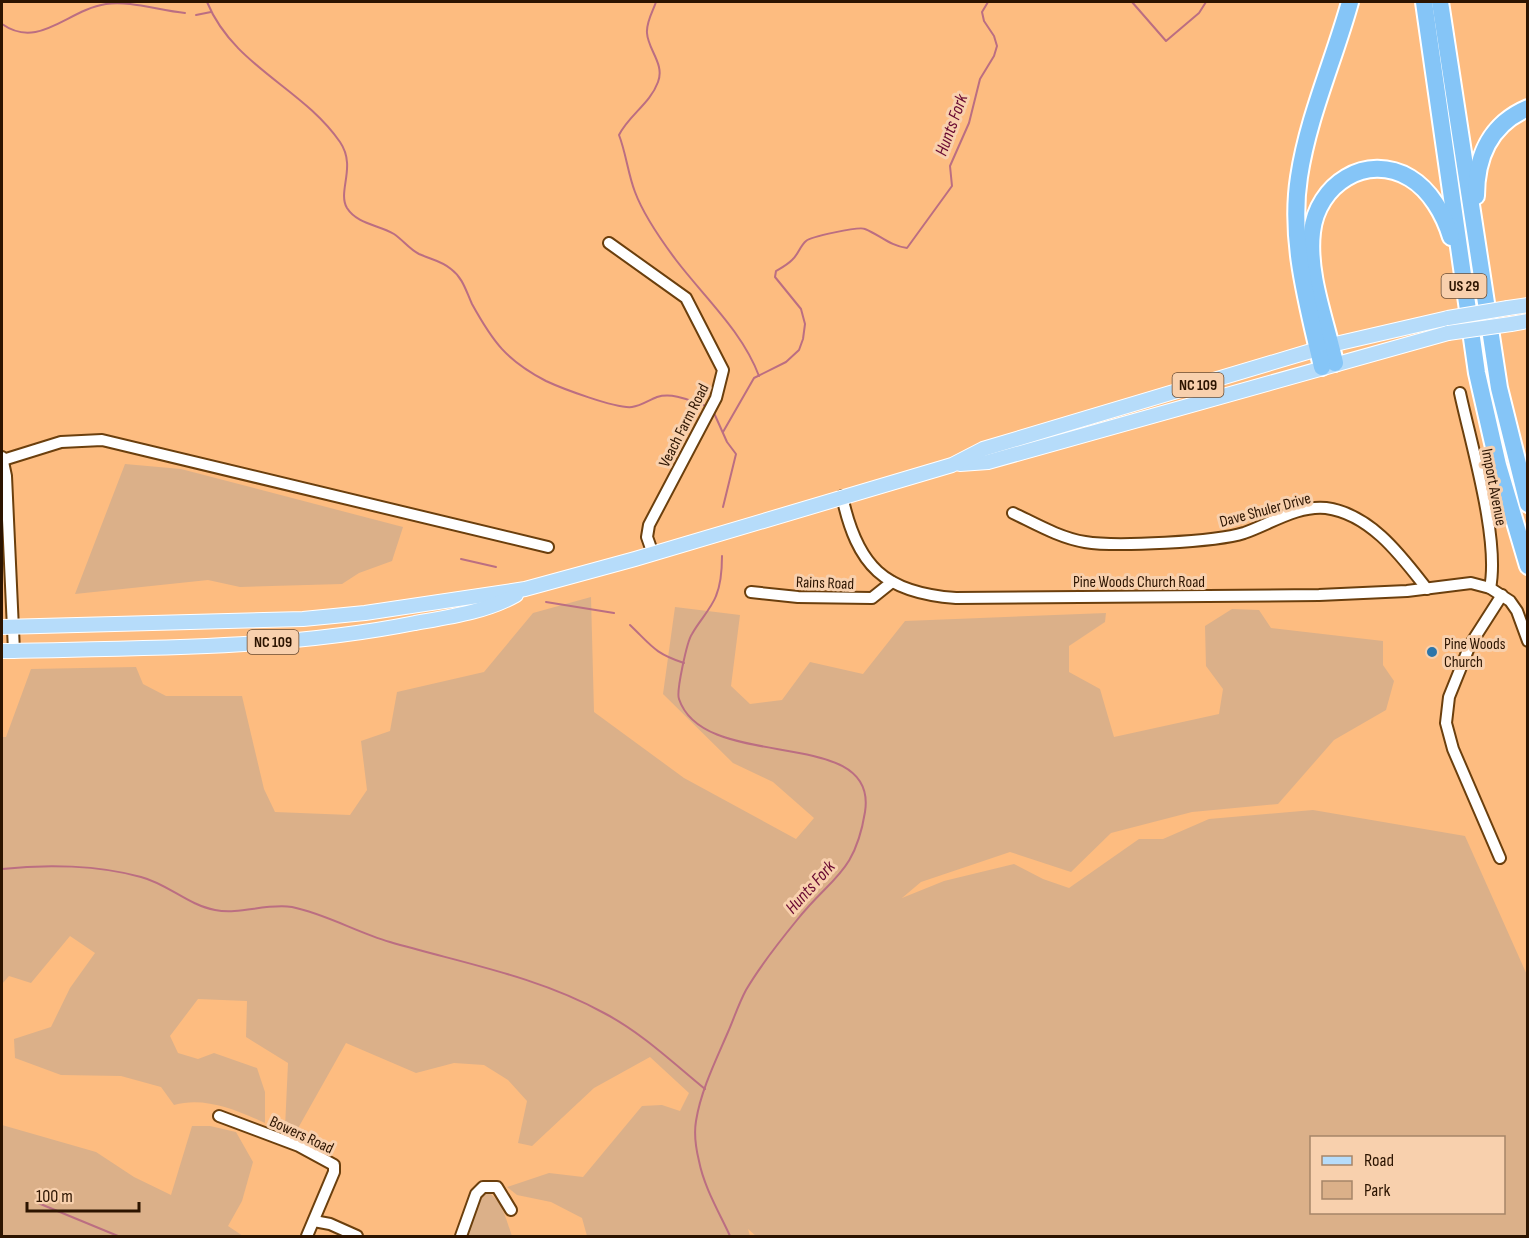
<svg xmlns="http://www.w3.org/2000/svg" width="1529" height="1238" font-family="'Sofia Sans Condensed',sans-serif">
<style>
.green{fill:#dbb089;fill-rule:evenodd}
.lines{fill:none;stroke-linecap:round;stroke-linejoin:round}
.stream{stroke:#bb6e82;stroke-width:2}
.minor-casing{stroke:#6b3f0d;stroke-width:14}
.major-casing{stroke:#fff;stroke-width:16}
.highway-casing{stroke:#fff;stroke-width:20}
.minor{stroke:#fff;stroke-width:10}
.major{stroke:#b6dcfa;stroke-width:14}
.highway{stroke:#85c5f7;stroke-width:16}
.major-bridge-casing{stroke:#fff;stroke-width:16;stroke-linecap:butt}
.major-bridge{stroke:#b6dcfa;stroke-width:14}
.poi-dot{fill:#2c75a9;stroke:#f8d0ad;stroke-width:2}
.labels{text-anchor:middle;stroke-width:6;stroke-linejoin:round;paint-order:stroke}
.shield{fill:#f8d0ad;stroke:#694c34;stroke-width:1.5}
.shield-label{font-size:15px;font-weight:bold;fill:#2c1400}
.street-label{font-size:16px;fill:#2c1400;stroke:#f8d0ad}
.poi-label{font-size:16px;fill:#2c1400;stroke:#f8d0ad;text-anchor:start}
.water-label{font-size:18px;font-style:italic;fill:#680831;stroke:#f8d0ad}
</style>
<rect width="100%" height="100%" fill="#fdbc80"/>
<g class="green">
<path d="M125 464 181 469 403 527 392 561 359 573 342 584 240 587 208 580 75 594Z"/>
<path d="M591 597 594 712 684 778 796 839 814 818 773 782 733 763 663 694 675 607 740 615 731 686 750 704 782 700 810 662 863 674 905 621 1106 613 1105 622 1069 646V672L1100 689 1114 737 1219 714 1223 689 1206 666 1205 626 1232 609 1259 610 1271 628 1383 641V665L1394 681 1386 710 1334 740 1278 804 1192 812 1111 833 1071 872 1010 852 921 882 902 898 944 881 1014 864 1043 879 1069 888 1139 839H1163L1209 819 1313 810 1465 836 1527 975V1236H756L748 1229 750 1236H587L582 1218 551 1202 517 1195 507 1187 549 1173 583 1177 642 1106 662 1105 680 1111 689 1093 650 1057 594 1088 532 1146 518 1143 527 1101 508 1080 484 1065 454 1063 416 1073 346 1043 297 1130 285 1128 288 1063 246 1037 247 1001 198 999 170 1036 178 1053 198 1059 214 1053 257 1068 265 1092V1123C237 1110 204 1096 174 1105L161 1087 121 1076 61 1075 15 1058 14 1039 51 1027 70 988 95 953 70 936 31 983 9 976 2 984V737H6L31 669 136 667 143 684 166 696H242L264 789 275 812 350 815 367 790 361 741 390 731 397 692 484 672 533 613ZM1312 1138H1504V1212H1312Z"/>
<path d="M2 1125 96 1152 134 1177 171 1195 192 1126H210L236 1132 253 1162 242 1201 228 1226 243 1236H2Z"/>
<path d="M486 1192C502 1197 507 1223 512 1236H466L479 1199Z"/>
</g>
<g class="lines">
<g class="stream">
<path d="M207 2C234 67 302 87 340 142 357 167 337 191 347 208 357 224 379 225 394 234 403 240 409 249 419 254 430 259 442 261 451 269 463 278 466 291 472 304 493 342 506 360 546 381 561 388 616 409 632 407 641 406 649 400 657 397 673 392 691 401 706 406"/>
<path d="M656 2C653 11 646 22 647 33 648 50 665 64 658 82 650 104 629 115 619 135 626 153 628 174 635 192 644 216 661 240 676 260 705 298 742 331 759 376"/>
<path d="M1132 2 1166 41 1199 13 1206 2"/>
<path d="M196 15 211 12"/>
<path d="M2 24C39 50 67 10 106 4 130 0 160 11 185 13"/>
<path d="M714 413 727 442 736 454 723 507"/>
<path d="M723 432 754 378 786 362 799 350 803 339 805 324 801 309 775 277 776 271C781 268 787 265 792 260 798 255 800 246 806 241 810 237 859 226 865 229 880 235 890 246 907 248L952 186 950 166 969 123 980 79 994 56 997 46 994 36 984 21 982 12 988 2"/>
<path d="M722 556C722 568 721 584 716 596 711 609 699 621 692 634 687 641 676 692 679 699 704 774 879 724 865 812 855 874 831 877 797 920 779 942 760 966 746 990 739 1003 734 1018 728 1032 716 1060 701 1090 696 1121 694 1133 696 1149 699 1161 704 1187 719 1212 730 1236"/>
<path d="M461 559 496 567"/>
<path d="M546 602 614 613"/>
<path d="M630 625C652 646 654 653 684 663"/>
<path d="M2 869C46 864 98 865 141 877 168 884 188 905 215 910 240 915 266 903 292 907 326 914 356 932 390 942 462 963 537 976 604 1013 642 1033 672 1062 705 1089"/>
<path d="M38 1203 118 1236"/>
</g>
<defs>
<g id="minor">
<path d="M609 243 686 298 723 370 716 398 649 525 647 537 653 554"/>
<path d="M1460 393C1471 444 1500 540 1490 588"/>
<path d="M2 457 6 476 14 651"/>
<path d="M3 460 61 442 102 440 548 547"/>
<path d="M842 496C857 566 884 593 956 598L1319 595 1407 591 1471 583 1490 588 1510 601 1517 611 1528 641"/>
<path d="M1013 513C1036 524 1060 538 1085 542 1115 547 1216 542 1244 533 1270 524 1298 505 1326 508 1371 514 1402 557 1427 589"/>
<path d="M751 592 798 597 872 598 892 582"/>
<path d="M1500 858 1453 749 1446 723 1449 697 1470 645 1502 595"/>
<path d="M219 1116 299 1146 334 1165V1172L307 1236"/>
<path d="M314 1221 330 1224 357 1236"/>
<path d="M461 1236 476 1194 483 1187H497L511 1210"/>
</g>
<g id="major">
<path d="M1508 308 1528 305"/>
<path d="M1511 324 1528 321"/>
<path d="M960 464 988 462 1448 333"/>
<path d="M2 627 303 619 365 613 525 589 635 559 952 465 983 449 1331 345 1448 318"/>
<path d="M2 651C139 648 280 650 415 623 449 617 486 612 516 595"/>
</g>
<g id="highway">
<path d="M1424 2 1477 373 1498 465 1528 566"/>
<path d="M1440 2 1499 388 1528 504"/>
<path d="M1476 196C1476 157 1490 124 1528 108"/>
<path d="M1335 363C1326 321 1307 275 1312 232 1317 185 1366 152 1410 178 1430 190 1444 214 1451 237"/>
<path d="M1322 367C1308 305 1289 241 1299 177 1308 117 1334 60 1350 2"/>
</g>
</defs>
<use href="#minor" class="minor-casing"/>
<use href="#major" class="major-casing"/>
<use href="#highway" class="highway-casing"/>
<use href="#minor" class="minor"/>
<use href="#major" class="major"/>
<use href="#highway" class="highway"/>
<defs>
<g id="major-bridge">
<path d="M1448 318 1508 308"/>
<path d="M1448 333 1511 324"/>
</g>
</defs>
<use href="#major-bridge" class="major-bridge-casing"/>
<use href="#major-bridge" class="major-bridge"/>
</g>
<circle class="poi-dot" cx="1432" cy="652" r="6"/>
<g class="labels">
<g class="shield">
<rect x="1441.5" y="274" width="45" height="24" rx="4.5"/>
<rect x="1172.5" y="373" width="51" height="24" rx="4.5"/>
<rect x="247.5" y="630" width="51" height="24" rx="4.5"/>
</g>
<g class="shield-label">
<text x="1464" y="291">US 29</text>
<text x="1198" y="390">NC 109</text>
<text x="273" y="647">NC 109</text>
</g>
<g class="street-label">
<text transform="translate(683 425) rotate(-63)" y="6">Veach Farm Road</text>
<text transform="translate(1495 487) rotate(79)" y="6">Import Avenue</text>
<text transform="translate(1265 509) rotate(-15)" y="6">Dave Shuler Drive</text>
<text x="1139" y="587">Pine Woods Church Road</text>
<text transform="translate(825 582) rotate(2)" y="6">Rains Road</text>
<text transform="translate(302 1134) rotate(25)" y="6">Bowers Road</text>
</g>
<g class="poi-label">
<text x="1444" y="649">Pine Woods<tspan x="1444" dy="18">Church</tspan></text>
</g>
<g class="water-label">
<text transform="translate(951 125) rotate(-70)" y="6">Hunts Fork</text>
<text transform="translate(810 887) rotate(-48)" y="6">Hunts Fork</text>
</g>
</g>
<rect width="1529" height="1238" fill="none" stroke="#2c1400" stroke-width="6"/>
<rect x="1310" y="1136" width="195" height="78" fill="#f8d0ad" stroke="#a68568" stroke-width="1.5"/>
<rect x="1322" y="1156" width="30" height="9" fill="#b6dcfa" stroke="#a68568" stroke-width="1.5"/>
<text x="1364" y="1166" font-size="18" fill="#2c1400">Road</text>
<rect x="1322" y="1181" width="30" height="18" fill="#dbb089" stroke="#a68568" stroke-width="1.5"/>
<text x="1364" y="1196" font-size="18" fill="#2c1400">Park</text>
<path d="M27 1202v9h112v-9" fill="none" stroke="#2c1400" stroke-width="3"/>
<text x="36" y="1202" font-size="18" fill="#2c1400" stroke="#f8d0ad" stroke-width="4.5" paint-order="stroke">100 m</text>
</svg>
